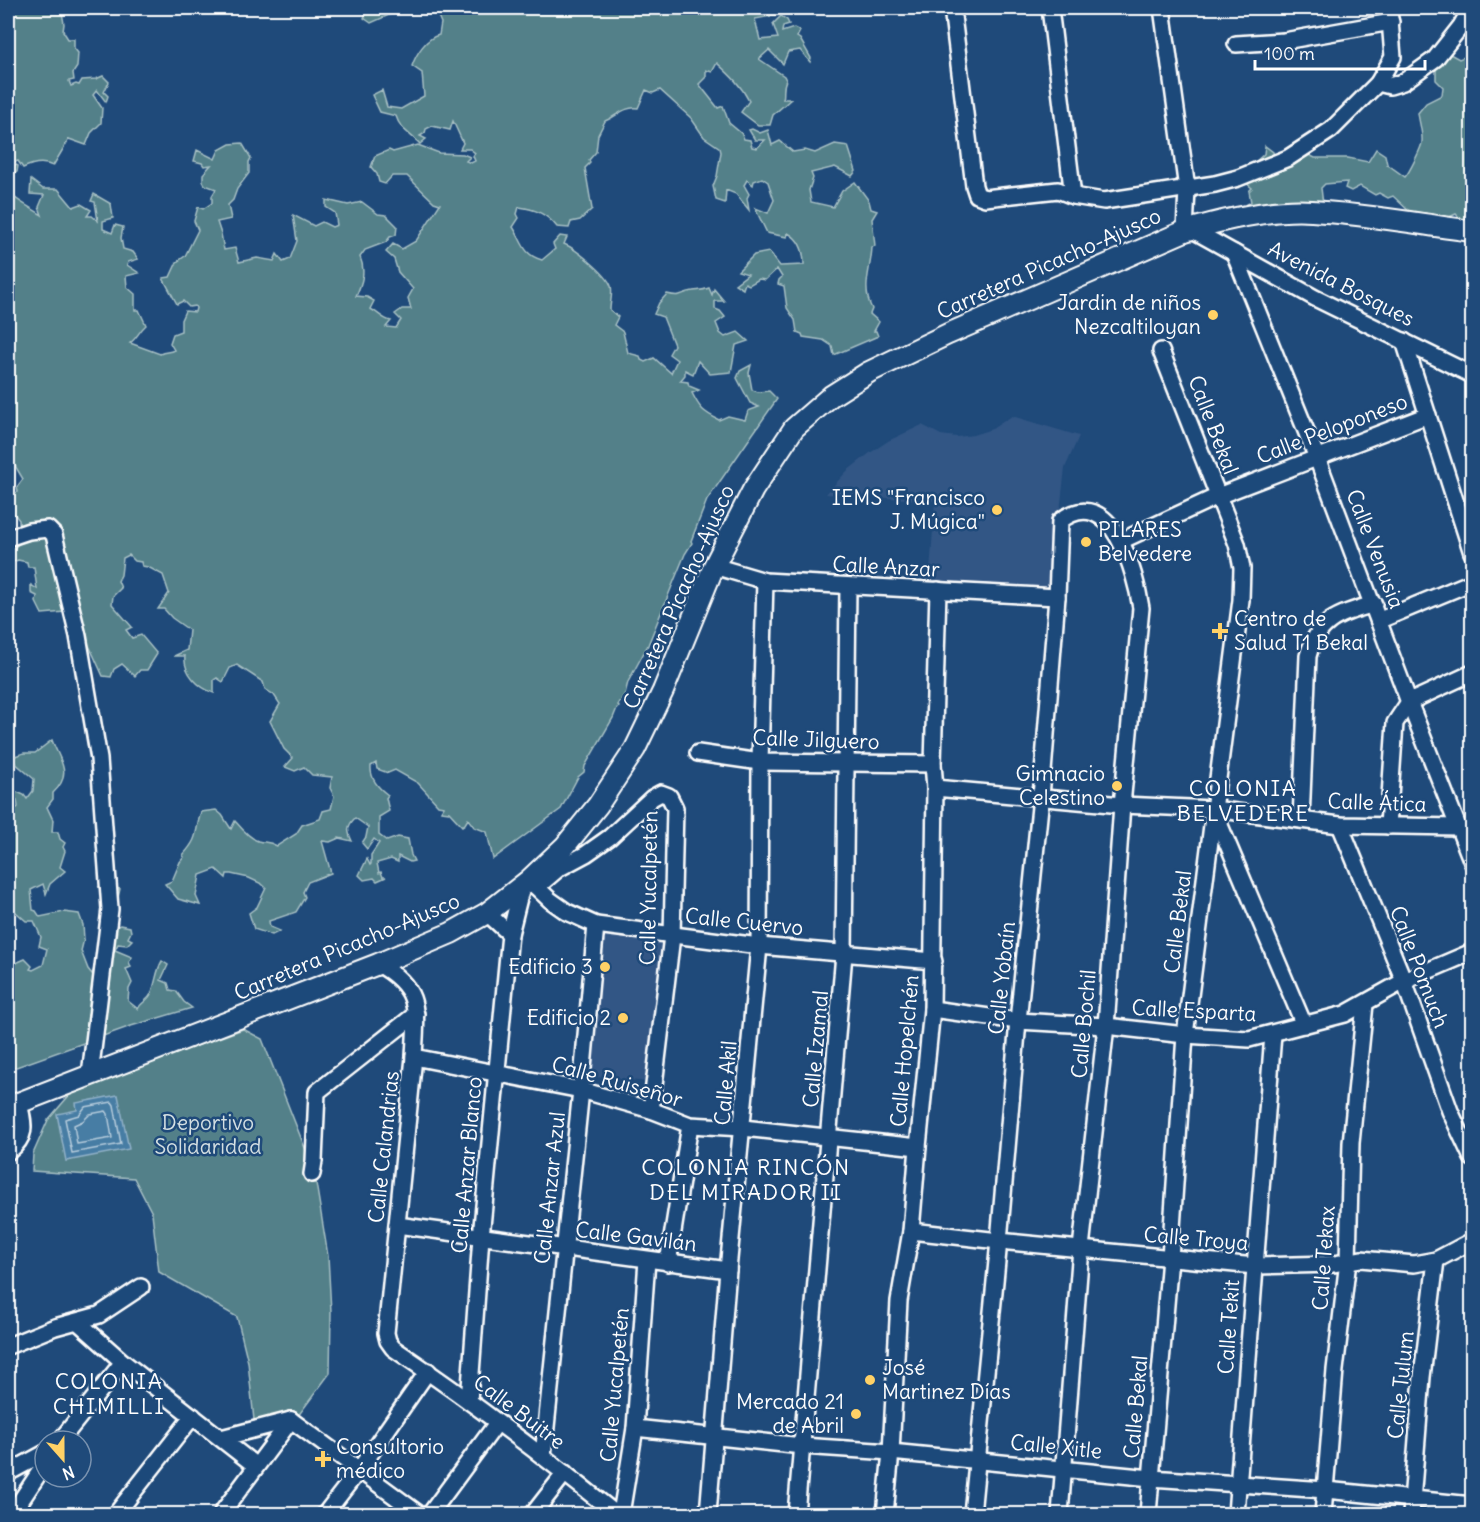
<svg xmlns="http://www.w3.org/2000/svg" width="1480" height="1522" font-family="Delius,sans-serif">
<style>
.built{fill:#325685}
.green{fill:#528089;stroke:#a8c0c4;stroke-width:1.5}
.water{fill:#477da4;stroke:#91b1c8;stroke-width:1.5}
.lines{fill:none;stroke-linecap:round;stroke-linejoin:round}
.shore{stroke:#b5cbdb;stroke-width:1.5}
.minor-casing{stroke:#fff;stroke-width:20}
.major-casing{stroke:#fff;stroke-width:24}
.minor{stroke:#1f4a7a;stroke-width:15}
.major{stroke:#1f4a7a;stroke-width:20}
.poi-dot{fill:#ffd166;stroke:#1f4a7a;stroke-width:2}
.labels{text-anchor:middle;stroke-width:5;stroke-linejoin:round;paint-order:stroke}
.street-label{font-size:21px;fill:#fff;stroke:#1f4a7a}
.poi-label{font-size:21px;fill:#fff;stroke:#1f4a7a;text-anchor:end}
.park-label{font-size:21px;fill:#d4dfe2;stroke:#1f4a7a}
.neighbourhood-label{font-size:22px;letter-spacing:1.5px;fill:#fff;stroke:#1f4a7a}
</style>
<rect width="100%" height="100%" fill="#1f4a7a"/>
<filter id="ink" filterUnits="userSpaceOnUse"><feTurbulence type="fractalNoise" baseFrequency=".0167" numOctaves="2"/><feDisplacementMap in="SourceGraphic" scale="12" xChannelSelector="R" yChannelSelector="G"/><feConvolveMatrix kernelMatrix="1 2 1 2 8 2 1 2 1" color-interpolation-filters="sRGB"/></filter>
<g filter="url(#ink)">
<g class="built">
<path d="M1012 416 1079 436 1065 468 1059 520 1056 596 929 587 935 501 826 494 847 471 870 453 888 441 922 425 941 435 957 437 973 435 992 429Z"/>
<path d="M597 932 664 940 650 1082 586 1076Z"/>
</g>
<g class="green">
<path d="M8 8H69L62 12 64 24 63 31 68 39H74V48L78 53 77 67 73 73 74 80 69 81 71 86 76 84 79 85 82 80 96 79 103 76 109 82 104 92 108 96 106 102 97 90 93 95 102 108 101 123 91 133 86 145 69 139 53 166C43 161 33 163 23 168L18 161 12 163 18 166 17 172 10 174 8 179Z"/>
<path d="M368 8H788L781 14 755 19 760 40 778 38 773 24 781 16 787 20 789 24 783 26 782 32 794 28 800 31 797 37 800 39 811 58 810 62 800 50 788 52 783 64 769 50 759 59 784 76 786 80C782 88 785 94 783 99H791L773 115 770 125H758L741 112 749 101C741 85 730 75 717 63L712 72 706 70V77L699 84 718 108 723 106 729 123 742 134 744 139 750 140 752 147 757 148 765 140H755L749 130 752 129 760 133 768 130 772 145 780 141 793 152 805 150 815 153 835 144 848 146 856 171 852 176 835 167 811 173 813 178 809 190 811 202 833 207 842 191 855 182 869 201 871 209 877 211 872 219 875 246 872 247C871 270 861 287 872 309L870 314 879 322 874 331H876L878 336 834 355 832 346 823 340 803 337 802 334 797 332 795 320 787 308 784 286 778 284 779 280 782 277 777 269 765 280 759 279 749 285 745 283 743 289 735 284 748 274 738 271 754 255 769 252 780 266 804 265C804 252 801 240 788 233L787 237 767 233 755 208 768 213 774 200 768 182 762 178 754 181 753 185 747 180 744 185 749 194 747 198 749 210 736 194 726 190 725 203 716 200 713 186 717 176 721 152 720 148 704 137 691 118 660 90 653 93 646 90 638 108C625 106 617 116 605 121L598 135 596 152 589 160 590 163 585 168 592 209 580 220 571 222 569 228 557 227C547 214 535 209 519 207L517 214 519 218 513 227C523 242 522 254 542 260L555 249 553 244 560 236 567 237 564 244C575 248 607 274 611 286 613 292 610 303 610 310L618 317 614 325 623 332 628 353 640 356 641 360 645 362 654 358 671 373 677 360 669 354 674 345 663 317 654 314 659 303 667 294C683 298 679 293 693 291 699 290 702 291 709 288L712 295 714 289 724 301H715V309L720 311 725 317 716 323 720 333 725 337 738 332 748 341 736 345 731 372 710 374 698 361 693 374 685 370V375L680 381 688 382 689 386 699 390 692 393C700 409 703 412 719 420L728 416 745 420 748 411 759 407 750 403 737 378 740 371 751 365 749 373 752 390 758 392 769 391 777 399 707 500 691 541 692 543 685 554 648 645 628 682 625 694 618 705 619 707 617 708 613 718 585 766 584 772 578 777 561 809 493 859 487 832 474 827 468 819 465 824 462 826 449 812 441 811 444 806 438 805 418 783 395 770 388 773 377 769 376 763 371 766C370 779 378 788 388 795L386 798 389 811 379 817V835L387 841 398 837 408 839 411 855 414 861 410 862 398 856V862L391 859 377 863 379 873 381 872 383 877H386L377 881 374 878 364 880 359 875 367 859 370 865 371 864V855L379 843 374 839 367 849 362 843 366 837 368 827 355 818C347 826 347 831 352 841L339 838 330 842 322 841 331 873 308 882 303 892 305 897 296 912 269 921 270 927 280 931 272 935 254 929 249 913 257 907 266 888 262 884 249 878 231 874H227L226 878 216 869 200 875 196 896 200 905 178 899 165 884 172 881 180 862 184 857 183 855C200 836 194 833 201 812L216 810 222 815 231 829 235 821C241 828 249 838 258 841 265 843 268 841 277 846L296 834 302 825 320 819 323 811 331 809 334 796 330 788 332 777 312 775 304 767 295 771 285 767 293 758 284 749 270 721 280 704 274 695 265 689 263 682 237 665 230 668 223 682 217 678 214 680V693C199 688 183 673 185 656H174L187 650 189 630 172 618 164 609H158L169 593 163 575 148 567 142 566 141 562 135 561 129 555 123 558 121 575 118 581 121 588 113 596 112 604 132 627 126 630 132 638 141 635 157 654 147 670H140L135 676 122 664 114 669 111 677 103 676 71 606 65 612 42 614 36 602 37 596 31 593V585L37 589 34 567H28L27 562 18 560 8 564V547H15L20 543 19 520 12 511 8 509V501L11 500 9 495 18 492 17 487 23 479 8 454V415L10 401 8 398V192C18 202 30 207 42 215L39 207 44 195 30 194 31 180 43 189H58L73 207 81 204 91 210 87 216H92L98 221 95 202 91 201 94 194 111 204 113 218 103 221V229L112 233 115 225 123 227 121 238 123 249 133 252 138 259 128 262 127 265 139 273 126 276 127 287 135 294V310H139L146 325C139 331 137 338 130 343L160 354C165 351 169 353 174 350L170 343 173 334 181 331V320L185 311 195 312 196 308 195 306 189 307 183 301 177 304 163 278 170 277 177 262 185 256 198 230 194 221 198 207 203 209 212 203V196L216 189 205 185 203 181V174L211 165 204 166 202 163 194 161 197 150 215 159 219 150 230 144 242 143 251 158 249 162V173L237 189 233 200 228 205 231 219 217 222 221 234 224 250 235 248 239 262 257 258 274 261 277 254 283 262 290 259 297 241 293 215 314 226 322 222 332 227 337 225 335 213 326 207V200L348 205 362 202 378 214 386 215 397 226 396 235 390 237 386 242 365 250 360 257C366 271 362 283 356 296L367 297 374 301 370 309C378 312 382 319 391 321L386 327 396 328 401 320 395 314 402 309H411L408 298 413 289 398 272 394 259 386 252 393 244 402 249 416 241 440 204 434 202 407 176H392L385 184 379 182 377 174 371 167 375 156 389 150 393 152 418 145 439 153 463 154 470 157 466 161 471 163 475 161 473 156 475 153 470 149H460L463 143 453 121 450 130 432 126 426 129 425 133 420 136 426 139 420 144C411 134 400 130 396 116L380 112 372 95 382 90 387 107 401 109 424 96 422 73 412 66C416 54 426 38 439 35L441 23 438 16C429 13 417 14 409 10L404 12 400 10 371 23 364 18Z"/>
<path d="M1450 54 1459 59 1472 54V225H1466L1456 214 1438 222 1426 213 1410 212 1393 196 1388 198 1379 193 1375 195 1360 186 1351 191 1345 188 1347 182 1325 184 1321 188 1323 204 1274 224 1269 223 1267 219 1244 206 1251 202 1249 191 1252 188 1245 182 1253 164 1264 154 1265 146 1273 152 1274 157 1307 154 1315 158H1348L1368 162 1376 149 1385 155 1387 164 1405 177C1409 173 1422 147 1422 142 1423 133 1419 122 1418 113L1426 103 1442 95 1443 87 1436 80V65Z"/>
<path d="M52 740C59 760 74 773 53 793V799L47 807 53 820 52 832H58L60 839 65 843 63 847 65 851 60 867 65 871 50 884 46 894 43 884 31 890 33 910 36 911 40 917 64 912 79 914 83 925 84 939 81 951 88 969 92 974 101 949 103 894 99 887 120 889 117 902 118 918 114 922 116 927 120 925 130 927 131 932 128 938 132 940 127 945 118 944 115 950 132 957 129 962 131 967 126 969 132 983 129 989 128 1001 138 1009C141 1002 148 1001 151 994 156 983 156 971 162 961L168 965 161 980 168 983 170 990 176 991 184 1002 192 1008 131 1026 8 1070V952L16 963 25 959 32 966 30 969 33 970 43 965 47 949 39 946 41 937 34 921H26L8 905V823L10 818 11 804 17 808 18 807 17 800 11 799 17 792 24 795 27 799 33 791 34 779 14 762 12 757 24 753H35Z"/>
<path d="M243 1029 262 1039 314 1171 328 1256 331 1312 330 1373 298 1416 288 1414 254 1420 248 1362 237 1317 159 1272 152 1213 134 1178 32 1171 33 1154 48 1120 73 1091Z"/>
</g>
<path class="water" d="M118 1095 129 1149 66 1161 57 1114 77 1110 76 1103Z"/>
<g class="lines">
<g class="shore">
<path d="M112 1102 114 1105 121 1144 72 1153 65 1119 79 1115 85 1107Z"/>
<path d="M106 1111 108 1114 112 1138 77 1144 74 1125 83 1121 90 1114Z"/>
</g>
<defs>
<g id="minor">
<path d="M952 8 974 186 977 195 985 198 1058 190 1073 196 1104 201 1215 184 1238 178 1288 158 1331 130 1378 83 1393 57 1389 8"/>
<path d="M1050 8 1073 196"/>
<path d="M1162 8 1187 189 1185 231"/>
<path d="M1236 44 1284 41 1391 22"/>
<path d="M1378 83 1390 86 1403 82 1435 59 1461 26 1471 8"/>
<path d="M1191 229 1315 298 1472 375"/>
<path d="M1234 253 1317 458 1409 702 1472 862"/>
<path d="M1404 341 1472 553"/>
<path d="M8 538 29 531 48 529 54 535 78 636 99 759 110 909 90 1075"/>
<path d="M1121 541 1218 496 1428 415"/>
<path d="M714 566 765 581 1057 597"/>
<path d="M1380 620 1472 582"/>
<path d="M698 753 760 762 933 764"/>
<path d="M935 788 1122 805 1213 809 1340 825 1458 827"/>
<path d="M1213 809 1304 1025"/>
<path d="M1301 820 1308 656C1318 619 1340 614 1374 604"/>
<path d="M1340 825 1404 981 1450 1111 1472 1158"/>
<path d="M1388 826 1395 723 1409 702 1472 673"/>
<path d="M530 881 550 900 567 912 596 925 759 946 934 961"/>
<path d="M537 887 558 869 586 854 610 837 652 798 661 793 669 796 675 808 672 936 651 1110"/>
<path d="M487 913 510 934"/>
<path d="M378 964C423 989 416 1012 414 1057L386 1333 388 1341 393 1348C470 1400 544 1456 616 1514"/>
<path d="M932 1009 1018 1021 1106 1026 1185 1035 1249 1039 1345 1014 1404 981 1472 952"/>
<path d="M414 1057 581 1090 651 1110 690 1125 743 1128 918 1147"/>
<path d="M8 1152C28 1136 24 1125 19 1103"/>
<path d="M312 1174 314 1161 317 1092 416 1014"/>
<path d="M397 1225 728 1270"/>
<path d="M911 1231 999 1241 1255 1266 1334 1264 1361 1259 1414 1264 1436 1260 1472 1241"/>
<path d="M668 1263 690 1125"/>
<path d="M78 1322 123 1362 256 1466"/>
<path d="M8 1346 55 1327 99 1315 141 1287"/>
<path d="M469 1401 481 1237 510 934 522 886"/>
<path d="M291 1420 419 1514"/>
<path d="M635 1428 802 1446 891 1452 1151 1478 1326 1490 1472 1505"/>
<path d="M221 1438 291 1420"/>
<path d="M60 1441 123 1362"/>
<path d="M543 1456 581 1090 596 925"/>
<path d="M8 1473 45 1453"/>
<path d="M12 1514 45 1464"/>
<path d="M116 1514 193 1416"/>
<path d="M221 1514 291 1420"/>
<path d="M325 1514 359 1470 428 1371"/>
<path d="M430 1514 497 1423"/>
<path d="M533 1514 565 1473"/>
<path d="M621 1514 635 1428 647 1260"/>
<path d="M708 1514 728 1270 759 946 760 762 765 581"/>
<path d="M796 1514 844 954 848 586"/>
<path d="M885 1514 891 1452 899 1301 911 1231 918 1147 932 1009 935 788 933 764 938 590"/>
<path d="M972 1514 999 1241 1018 1021 1041 797 1057 597 1060 521C1112 481 1136 575 1141 608L1122 805 1106 1026 1081 1248 1060 1514"/>
<path d="M1148 1514 1170 1258 1185 1035 1241 600 1242 568 1237 544 1161 351"/>
<path d="M1236 1514 1273 1034"/>
<path d="M1323 1514 1335 1370 1348 1261 1351 1143 1365 1004"/>
<path d="M1411 1514 1422 1377 1436 1260"/>
</g>
<path id="major" d="M8 1107 378 964 451 933 487 913 529 880 565 846 598 805 635 749 663 691 714 566 753 490 794 428 831 396 869 372 948 334 1185 231C1225 219 1271 208 1312 211 1366 214 1419 224 1472 231"/>
</defs>
<use href="#minor" class="minor-casing"/>
<use href="#major" class="major-casing"/>
<use href="#minor" class="minor"/>
<use href="#major" class="major"/>
</g>
</g>
<g class="poi-dot">
<circle cx="1213" cy="315" r="6"/>
<circle cx="997" cy="510" r="6"/>
<circle cx="1086" cy="542" r="6"/>
<path d="M1217 622h6v6h6v6h-6v6h-6v-6h-6v-6h6z"/>
<circle cx="1117" cy="786" r="6"/>
<circle cx="605" cy="967" r="6"/>
<circle cx="623" cy="1018" r="6"/>
<circle cx="870" cy="1380" r="6"/>
<circle cx="856" cy="1414" r="6"/>
<path d="M320 1450h6v6h6v6h-6v6h-6v-6h-6v-6h6z"/>
</g>
<g class="labels">
<g class="street-label">
<text transform="translate(1049 264) rotate(-24)" y="7">Carretera Picacho-Ajusco</text>
<text transform="translate(1341 284) rotate(27)" y="7">Avenida Bosques</text>
<text transform="translate(1213 425) rotate(69)" y="7">Calle Bekal</text>
<text transform="translate(1332 429) rotate(-21)" y="7">Calle Peloponeso</text>
<text transform="translate(1375 549) rotate(69)" y="7">Calle Venusia</text>
<text transform="translate(886 567) rotate(3)" y="7">Calle Anzar</text>
<text transform="translate(679 597) rotate(-66)" y="7">Carretera Picacho-Ajusco</text>
<text transform="translate(816 740) rotate(2)" y="7">Calle Jilguero</text>
<text transform="translate(1377 803) rotate(2)" y="7">Calle Ática</text>
<text transform="translate(649 888) rotate(-89)" y="7">Calle Yucalpetén</text>
<text transform="translate(744 922) rotate(6)" y="7">Calle Cuervo</text>
<text transform="translate(1178 922) rotate(-83)" y="7">Calle Bekal</text>
<text transform="translate(347 947) rotate(-23)" y="7">Carretera Picacho-Ajusco</text>
<text transform="translate(1419 967) rotate(69)" y="7">Calle Pomuch</text>
<text transform="translate(1002 978) rotate(-84)" y="7">Calle Yobaín</text>
<text transform="translate(1194 1011) rotate(3)" y="7">Calle Esparta</text>
<text transform="translate(1084 1024) rotate(-85)" y="7">Calle Bochil</text>
<text transform="translate(816 1049) rotate(-85)" y="7">Calle Izamal</text>
<text transform="translate(905 1051) rotate(-85)" y="7">Calle Hopelchén</text>
<text transform="translate(617 1082) rotate(16)" y="7">Calle Ruiseñor</text>
<text transform="translate(726 1083) rotate(-85)" y="7">Calle Akil</text>
<text transform="translate(384 1147) rotate(-84)" y="7">Calle Calandrias</text>
<text transform="translate(467 1165) rotate(-85)" y="7">Calle Anzar Blanco</text>
<text transform="translate(550 1188) rotate(-84)" y="7">Calle Anzar Azul</text>
<text transform="translate(636 1237) rotate(7)" y="7">Calle Gavilán</text>
<text transform="translate(1196 1239) rotate(5)" y="7">Calle Troya</text>
<text transform="translate(1324 1258) rotate(-86)" y="7">Calle Tekax</text>
<text transform="translate(1229 1327) rotate(-86)" y="7">Calle Tekit</text>
<text transform="translate(615 1385) rotate(-85)" y="7">Calle Yucalpetén</text>
<text transform="translate(1401 1385) rotate(-84)" y="7">Calle Tulum</text>
<text transform="translate(1136 1407) rotate(-85)" y="7">Calle Bekal</text>
<text transform="translate(519 1412) rotate(37)" y="7">Calle Buitre</text>
<text transform="translate(1056 1447) rotate(6)" y="7">Calle Xitle</text>
</g>
<g class="poi-label">
<text x="1201" y="310">Jardin de niños<tspan x="1201" dy="24">Nezcaltiloyan</tspan></text>
<text x="985" y="505">IEMS "Francisco<tspan x="985" dy="24">J. Múgica"</tspan></text>
<text x="1098" y="537" text-anchor="start">PILARES<tspan x="1098" dy="24">Belvedere</tspan></text>
<text x="1234" y="626" text-anchor="start">Centro de<tspan x="1234" dy="24">Salud T1 Bekal</tspan></text>
<text x="1105" y="781">Gimnacio<tspan x="1105" dy="24">Celestino</tspan></text>
<text x="593" y="974">Edificio 3</text>
<text x="611" y="1025">Edificio 2</text>
<text x="882" y="1375" text-anchor="start">José<tspan x="882" dy="24">Martinez Días</tspan></text>
<text x="844" y="1409">Mercado 21<tspan x="844" dy="24">de Abril</tspan></text>
<text x="336" y="1454" text-anchor="start">Consultorio<tspan x="336" dy="24">médico</tspan></text>
</g>
<g class="park-label">
<text x="208" y="1130">Deportivo<tspan x="208" dy="24">Solidaridad</tspan></text>
</g>
<g class="neighbourhood-label">
<text x="1243" y="796">COLONIA<tspan x="1243" dy="25">BELVEDERE</tspan></text>
<text x="746" y="1175">COLONIA RINCÓN<tspan x="746" dy="25">DEL MIRADOR II</tspan></text>
<text x="109" y="1389">COLONIA<tspan x="109" dy="25">CHIMILLI</tspan></text>
</g>
</g>
<rect width="1480" height="1522" fill="none" stroke="#1f4a7a" stroke-width="30"/>
<rect x="15" y="15" width="1450" height="1492" fill="none" stroke="#fff" stroke-width="2" filter="url(#ink)"/>
<g transform="translate(63 1459) rotate(159)"><circle r="28" fill="#1f4a7a" stroke="#7992af" stroke-width="1.5"/>
<path d="M0-4.5L10 22L0 15L-10 22Z" fill="#ffd166"/>
<text y="-9" font-size="16" font-weight="bold" text-anchor="middle" fill="#ffffff">N</text>
</g>
<path d="M1255 60v9h170v-9" fill="none" stroke="#ffffff" stroke-width="3"/>
<text x="1264" y="60" font-size="18" fill="#ffffff" stroke="#1f4a7a" stroke-width="4.5" paint-order="stroke">100 m</text>
</svg>
